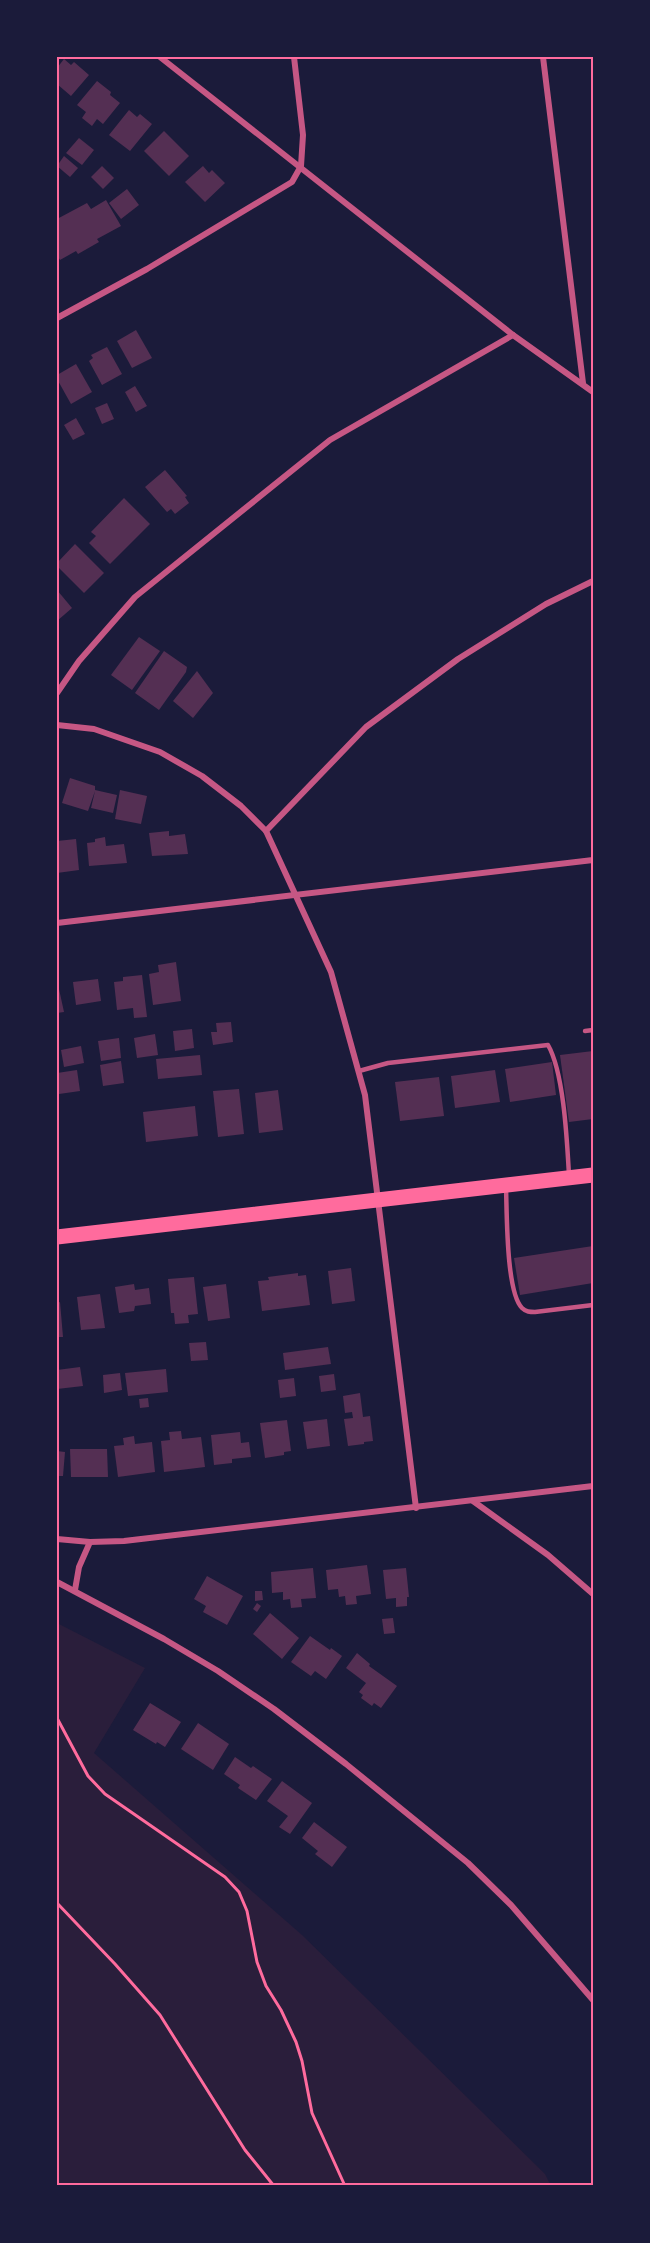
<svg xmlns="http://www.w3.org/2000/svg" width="650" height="2243" font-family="'Roboto Condensed',sans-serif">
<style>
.green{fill:#2a1e3b}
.building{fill:#542f53}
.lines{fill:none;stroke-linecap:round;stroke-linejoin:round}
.path{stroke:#ff6b9d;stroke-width:3}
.service{stroke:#c65784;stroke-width:4.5}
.minor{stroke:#c65784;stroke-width:6}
.primary{stroke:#ff6b9d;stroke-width:15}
.neatline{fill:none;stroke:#ff6b9d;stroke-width:2}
</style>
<rect width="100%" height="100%" fill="#1b1b3a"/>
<path class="green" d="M57 1623 145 1668 94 1753 302 1935 545 2174 551 2186H57Z"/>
<g class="building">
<path d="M64 59 71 65 74 62 89 75 71 96 57 84V68Z"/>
<path d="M97 81 111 92 110 95 120 103 103 124 97 119 92 126 82 118 86 112 77 105Z"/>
<path d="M129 110 137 117 140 114 152 124 130 151 109 135Z"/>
<path d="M164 131 189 156 169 176 144 151Z"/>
<path d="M79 138 94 150 82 165 66 153Z"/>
<path d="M64 156 78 168 70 177 57 166Z"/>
<path d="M102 166 114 178 103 189 91 177Z"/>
<path d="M203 166 209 173 212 170 225 183 205 202 185 182Z"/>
<path d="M127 189 139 205 121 219 109 203Z"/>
<path d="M106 200 121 226 97 239 99 242 78 254 76 251 60 260 57 255V229L59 228 57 219 87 203 91 209Z"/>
<path d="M136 330 152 358 132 368 117 341Z"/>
<path d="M107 347 122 374 102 385 89 361 93 358 91 355Z"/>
<path d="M76 364 92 392 71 404 57 379V375Z"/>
<path d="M135 386 147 406 136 412 125 392Z"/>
<path d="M107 403 114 419 102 424 95 408Z"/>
<path d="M76 418 85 434 73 440 64 425Z"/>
<path d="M165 470 187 496 185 497 189 503 175 514 171 509 167 512 145 487Z"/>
<path d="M124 498 150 524 110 564 89 543 96 536 91 532Z"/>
<path d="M75 544 104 573 84 593 57 566V563Z"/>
<path d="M57 590 72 608 57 621Z"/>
<path d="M139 637 160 651 132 690 111 675Z"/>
<path d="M164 651 187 667 186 672 159 710 135 693Z"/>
<path d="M197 671 213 693 193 718 173 701Z"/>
<path d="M70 778 95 786V790L117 795 113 813 91 808 95 791 88 811 62 803Z"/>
<path d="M120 790 147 796 141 824 115 819Z"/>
<path d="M169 831V836L185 834 188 854 152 856 149 833Z"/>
<path d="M105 837 106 846 124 844 127 863 89 866 87 843 95 842V839Z"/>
<path d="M76 839 79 870 57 873V841Z"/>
<path d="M176 962 181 1001 153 1005 149 974 159 972 158 965Z"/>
<path d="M142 975 147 1017 134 1018 133 1008 117 1010 114 982 123 981V977Z"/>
<path d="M98 979 101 1001 76 1005 73 982Z"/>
<path d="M57 989H59L64 1012 57 1013Z"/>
<path d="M231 1022 233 1042 213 1045 211 1032H217L216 1023Z"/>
<path d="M192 1029 194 1048 175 1051 173 1031Z"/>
<path d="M155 1034 158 1055 137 1058 134 1038Z"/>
<path d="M119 1038 121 1058 101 1061 98 1041Z"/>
<path d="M81 1046 84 1063 64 1067 61 1050Z"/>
<path d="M593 1051V1119L569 1122 560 1055Z"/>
<path d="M200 1055 202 1075 158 1079 156 1059Z"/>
<path d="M121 1061 124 1083 103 1086 100 1065Z"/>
<path d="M552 1062 556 1095 510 1102 505 1069Z"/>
<path d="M77 1070 80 1091 59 1094 57 1073Z"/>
<path d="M495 1070 500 1102 455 1108 451 1076Z"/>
<path d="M439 1077 444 1116 400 1121 395 1082Z"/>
<path d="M239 1089 244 1134 218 1137 213 1091Z"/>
<path d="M278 1090 283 1130 259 1133 255 1093Z"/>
<path d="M195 1106 198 1136 146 1142 143 1112Z"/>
<path d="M593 1246V1283L520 1295 514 1258Z"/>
<path d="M351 1268 355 1301 332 1304 328 1271Z"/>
<path d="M298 1273V1276L306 1275 310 1305 262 1311 258 1281 269 1280 268 1277Z"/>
<path d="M194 1277 198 1314 188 1315 189 1323 175 1324 174 1313H171L168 1279Z"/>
<path d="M134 1284 135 1290 149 1288 151 1304 135 1306 134 1311 119 1313 115 1287Z"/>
<path d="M226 1284 230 1318 208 1321 203 1287Z"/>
<path d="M100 1294 105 1328 81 1330 77 1297Z"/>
<path d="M60 1302 63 1337H57V1303Z"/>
<path d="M206 1342 208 1360 191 1361 189 1343Z"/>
<path d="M328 1347 331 1364 285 1370 283 1353Z"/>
<path d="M80 1367 83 1386 57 1389V1370Z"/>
<path d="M166 1369 168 1392 128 1396 125 1373Z"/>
<path d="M120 1373 122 1390 104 1393 103 1375Z"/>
<path d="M334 1374 336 1390 321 1392 319 1376Z"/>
<path d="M294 1378 296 1396 280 1398 278 1380Z"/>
<path d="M360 1393 363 1417 370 1416 373 1441 364 1442V1444L348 1446 344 1419 353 1418 352 1412 345 1413 343 1396Z"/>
<path d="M148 1398 149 1407 140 1408 139 1399Z"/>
<path d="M327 1419 330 1446 307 1449 303 1422Z"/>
<path d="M287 1420 291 1451 284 1452V1455L265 1458 260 1423Z"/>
<path d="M181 1431 182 1439 201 1437 205 1467 164 1472 161 1441 170 1440 169 1432Z"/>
<path d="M240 1432 241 1443 249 1442 251 1457 232 1459V1463L214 1465 211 1435Z"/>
<path d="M134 1436 135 1444 152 1442 155 1472 118 1477 114 1446 124 1445 123 1438Z"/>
<path d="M70 1449H107L108 1477H71Z"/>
<path d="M57 1451 65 1452 63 1476H57Z"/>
<path d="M367 1565 371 1594 356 1596 357 1604 346 1605 345 1596 339 1597 338 1589 328 1590 326 1570Z"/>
<path d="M313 1568 316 1598 301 1599 302 1607 291 1608 290 1599 283 1600V1592L272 1593 271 1572Z"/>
<path d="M406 1568 409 1597H407V1606L396 1607V1598L386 1599 383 1570Z"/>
<path d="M207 1576 243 1596 227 1625 203 1612 206 1606 194 1599Z"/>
<path d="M255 1591H262L263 1600 255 1601Z"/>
<path d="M257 1603 261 1606 257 1612 253 1609Z"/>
<path d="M270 1613 299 1638 282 1659 253 1634Z"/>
<path d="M393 1618 395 1633 384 1634 382 1619Z"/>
<path d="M310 1636 330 1650 331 1648 342 1656 326 1679 315 1671 311 1676 291 1662Z"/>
<path d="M357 1653 370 1664 369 1666 397 1686 381 1708 374 1703 372 1706 361 1698 363 1695 359 1692 366 1683 346 1668Z"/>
<path d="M150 1703 181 1722 165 1747 157 1742 156 1744 133 1730Z"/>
<path d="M198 1723 229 1744 213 1770 181 1749Z"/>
<path d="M235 1757 251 1768 253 1766 272 1779 256 1800 238 1788 240 1785 224 1774Z"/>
<path d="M282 1781 312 1803 290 1834 279 1827 288 1816 267 1801Z"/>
<path d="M314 1822 347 1847 332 1867 315 1854 318 1851 302 1838Z"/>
</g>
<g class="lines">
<g class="path">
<path d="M57 1718 88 1776 105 1794 225 1877 239 1892 247 1911 257 1962 266 1986 281 2010 296 2042 302 2061 312 2113 345 2186"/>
<path d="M57 1903 115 1964 160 2015 245 2150 274 2186"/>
</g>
<g class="service">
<path d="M585 1031 593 1030"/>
<path d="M359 1071 388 1063 548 1045C564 1073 567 1141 569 1175"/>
<path d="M506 1188C507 1212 506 1292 522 1308 526 1312 530 1312 535 1312L593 1305"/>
</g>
<g class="minor">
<path d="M160 57 513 335 593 392"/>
<path d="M543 57 583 383"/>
<path d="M57 318 147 269 292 182 301 166 303 135 294 57"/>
<path d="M57 693 79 661 135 597 330 440 513 335"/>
<path d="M57 725 94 729 160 752 202 776 241 806 266 831 331 972 365 1095 416 1508"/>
<path d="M266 831 366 727 458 659 546 604 593 581"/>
<path d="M57 923 593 860"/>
<path d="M473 1501 548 1555 593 1594"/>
<path d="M57 1539 90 1542 124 1541 593 1486"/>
<path d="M57 1582 164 1639 218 1671 274 1709 346 1764 468 1863 511 1905 593 2000"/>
<path d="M75 1590 79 1567 90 1542"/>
</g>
<path class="primary" d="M57 1237 593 1175"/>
</g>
<rect width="650" height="2243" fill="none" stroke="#1b1b3a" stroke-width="117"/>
<rect x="58" y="58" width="534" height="2126" class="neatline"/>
</svg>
